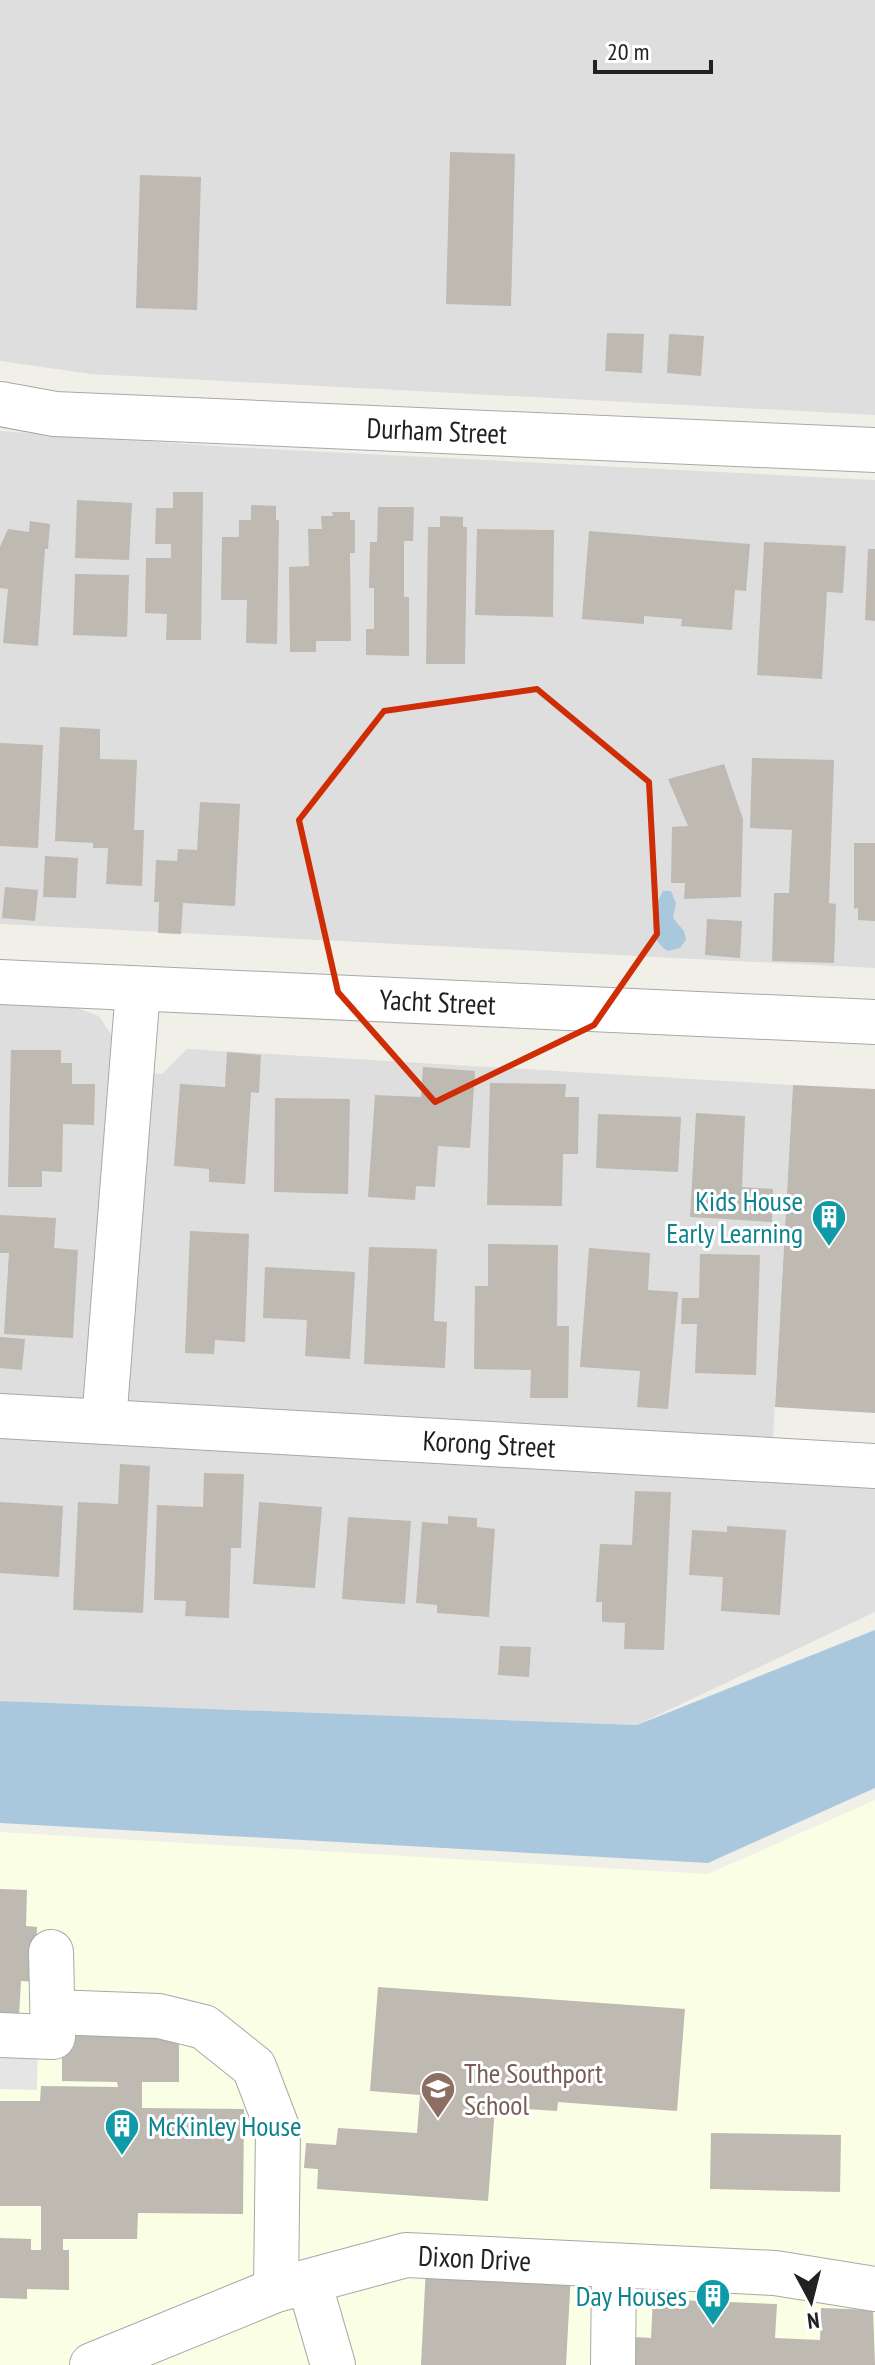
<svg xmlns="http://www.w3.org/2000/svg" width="875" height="2365" font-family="'PT Sans Narrow',sans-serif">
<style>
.residential{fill:#dfdede}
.education{fill:#f9fee4}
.parking{fill:#e5e5e5}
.water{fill:#aac8dd}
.building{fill:#beb9b1}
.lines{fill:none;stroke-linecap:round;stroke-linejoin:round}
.minor-casing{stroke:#a8a8a8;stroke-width:46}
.minor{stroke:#fff;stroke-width:44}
.marked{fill:none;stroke:#ce2d05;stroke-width:6;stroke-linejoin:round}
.labels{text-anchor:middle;stroke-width:6;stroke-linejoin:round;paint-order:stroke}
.street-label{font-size:28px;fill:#212121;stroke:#fff}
.culture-label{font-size:28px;fill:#0d838f;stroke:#fff;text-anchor:end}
.education-label{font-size:28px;fill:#785e54;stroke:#fff;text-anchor:start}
</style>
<rect width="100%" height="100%" fill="#f1f0e8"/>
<g class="residential">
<path d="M0 0H875V415L91 374 0 361Z"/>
<path d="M0 431 231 447 875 480V968L0 924Z"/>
<path d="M0 1004 77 1008 99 1016 113 1037 116 1070 162 1074 187 1049 793 1085 771 1474 875 1479V1612L637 1725 0 1701Z"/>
</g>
<path class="education" d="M875 1800V2365H0V1832L708 1874Z"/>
<path class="parking" d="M0 2035 38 2036 37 2090 0 2089Z"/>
<g class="water">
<path d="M663 891H671L676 903 673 918 684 931 686 940 680 948 668 951C646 938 652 911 663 891Z"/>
<path d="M875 1630V1788L708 1863 0 1823V1701L637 1725Z"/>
</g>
<g class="building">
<path d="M450 152 515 154 511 306 446 304Z"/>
<path d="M140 175 201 177 197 310 136 308Z"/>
<path d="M607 333 644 334 642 373 605 371Z"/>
<path d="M669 334 704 336 701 376 667 373Z"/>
<path d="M173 492H203L201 640H166L167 614 145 613 146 558H171V544H155L156 508H173Z"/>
<path d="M77 500 132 503 129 560 75 558Z"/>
<path d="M251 505 276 506V520H279L277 644 246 643 247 600H221L222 537H239V520H251Z"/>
<path d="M378 507H414L413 541H404V597H409V656L366 655V629H374V588H369L370 542H377Z"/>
<path d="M332 512H350V520H355V553H350L351 641H316V652H290L289 567 309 566 308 529H322L321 516H333Z"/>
<path d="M440 516 463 517V527H467L465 664H426L428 527H440Z"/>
<path d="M30 521 50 524 48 549H45L38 646 3 643 8 589 0 588V547L8 529 29 532Z"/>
<path d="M477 529 554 530 553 617 475 615Z"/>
<path d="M589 531 750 544 746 591 735 590 732 630 681 626 682 619 644 616V624L582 619Z"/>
<path d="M764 542 846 546 843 593 827 592 822 679 757 675Z"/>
<path d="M868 549H875V621L865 620Z"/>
<path d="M75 574 129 575 127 637 73 635Z"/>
<path d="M60 727 100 729V759L137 760 134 830H144L142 886 106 884 108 848H93V843L55 841Z"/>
<path d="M0 743 43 745 38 848 0 846Z"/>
<path d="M752 758 834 760 829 903 836 904 834 963 772 961 774 893H789L792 830 750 828Z"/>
<path d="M724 764 743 819 741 897 684 899 685 883H671L672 827 688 826 668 779Z"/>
<path d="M200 802 240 804 235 906 183 903 181 934 158 933 159 902H154L156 860 177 861 178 849 197 850Z"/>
<path d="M854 843H875V921L858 920V908L854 909Z"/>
<path d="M45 856 78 858 76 898 43 897Z"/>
<path d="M5 887 38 890 35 921 2 918Z"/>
<path d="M707 919 742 921 740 958 705 955Z"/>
<path d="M11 1050H61V1063H72V1084H95L94 1125 63 1124 62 1172 42 1171V1187H8Z"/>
<path d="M227 1052 261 1055 259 1093 251 1092 245 1184 209 1182V1169L174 1166 180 1084 225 1087Z"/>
<path d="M423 1067 475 1071 470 1148 438 1146 435 1187 416 1186 415 1200 368 1197 375 1095 421 1097Z"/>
<path d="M490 1083 566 1084 565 1097H579L578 1154H563L562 1206 487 1205Z"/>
<path d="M793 1085 875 1089V1413L775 1407Z"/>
<path d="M275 1098 350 1099 348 1194 274 1192Z"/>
<path d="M696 1113 745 1116 742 1187 773 1189 772 1222 690 1217Z"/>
<path d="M598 1114 681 1117 678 1172 596 1168Z"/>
<path d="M0 1215 56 1218 54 1248 78 1250 73 1338 4 1334 9 1253H0Z"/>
<path d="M190 1231 249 1234 245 1342 215 1340 214 1354 185 1353Z"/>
<path d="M488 1244 558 1245 557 1326H569L568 1398H530L531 1370 474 1369 475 1286H488Z"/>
<path d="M369 1247 437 1249 434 1321 447 1322 445 1368 364 1364Z"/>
<path d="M589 1248 650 1253 648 1290 678 1292 668 1409 637 1407 640 1371 580 1367Z"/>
<path d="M700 1254 760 1255 756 1375 695 1373 697 1324H681L682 1298H699Z"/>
<path d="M265 1267 355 1272 350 1359 305 1356 307 1320 263 1318Z"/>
<path d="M0 1337 25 1339 22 1370 0 1368Z"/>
<path d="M120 1464 150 1466 143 1613 73 1610 78 1502 118 1504Z"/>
<path d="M204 1473 244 1474 241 1548H231L229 1618 185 1616 186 1601 154 1600 157 1505 203 1507Z"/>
<path d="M635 1491 671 1492 664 1650 624 1649 625 1623 602 1622V1602H596L600 1544 632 1545Z"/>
<path d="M0 1502 63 1506 59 1577 0 1573Z"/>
<path d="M259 1502 322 1507 315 1588 253 1584Z"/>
<path d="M448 1516 477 1518V1527L495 1529 489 1617 437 1613V1605L416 1603 422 1522 448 1524Z"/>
<path d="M348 1517 411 1521 405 1604 342 1599Z"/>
<path d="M727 1526 786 1530 780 1615 721 1611 723 1577 689 1575 692 1530 727 1532Z"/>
<path d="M500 1646 531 1647 529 1677 498 1675Z"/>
<path d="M0 1889 27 1890 26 1926 37 1927 35 1982 21 1981 19 2016H0Z"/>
<path d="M378 1987 685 2009 677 2111 558 2102 557 2111 495 2107 488 2201 317 2189 318 2169 304 2168 306 2143 336 2145 338 2128 417 2133 420 2095 370 2091Z"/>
<path d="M62 2034 179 2035V2082H142V2108L244 2109 243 2214 138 2213 137 2239H63V2250H69V2290L27 2289V2299L0 2298V2238L31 2239V2250H41V2206H0V2101H40L41 2086 118 2087 117 2082 62 2081Z"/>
<path d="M711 2133 841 2135 840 2192 710 2189Z"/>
<path d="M426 2267 571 2273 566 2365H421Z"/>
<path d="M653 2299 777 2304 775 2338 820 2340 821 2308 873 2310 875 2365H633L634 2337 651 2338Z"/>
</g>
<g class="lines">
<defs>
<g id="minor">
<path id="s1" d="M0 404 55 414 875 450"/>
<path id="s2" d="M0 982 875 1022"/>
<path id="s3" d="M0 1416 875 1466"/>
<path d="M104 1422 138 989"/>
<path d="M53 2012 159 2016 204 2027 254 2067 278 2130 276 2290"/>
<path d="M0 2035 53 2037 51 1952"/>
<path d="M309 2282 333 2365"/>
<path id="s4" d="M92 2365 276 2290 406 2255 775 2273 875 2289"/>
<path d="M613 2365 614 2267"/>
</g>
</defs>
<use href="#minor" class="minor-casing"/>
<use href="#minor" class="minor"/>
</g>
<path class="marked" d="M537 689 649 782 657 934 594 1025 435 1102 338 992 299 820 384 711Z"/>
<defs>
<symbol id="building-pin" viewBox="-11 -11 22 30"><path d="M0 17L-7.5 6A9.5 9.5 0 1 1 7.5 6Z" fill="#0f9aa8" stroke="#fff"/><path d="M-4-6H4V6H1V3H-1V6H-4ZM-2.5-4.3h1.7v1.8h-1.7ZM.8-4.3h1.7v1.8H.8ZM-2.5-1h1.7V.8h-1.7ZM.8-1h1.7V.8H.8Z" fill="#fff"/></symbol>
<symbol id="school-pin" viewBox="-11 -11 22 30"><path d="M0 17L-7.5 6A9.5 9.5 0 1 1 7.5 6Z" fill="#8d6e63" stroke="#fff"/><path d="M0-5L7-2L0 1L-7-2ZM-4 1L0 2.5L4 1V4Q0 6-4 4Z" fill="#fff"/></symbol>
</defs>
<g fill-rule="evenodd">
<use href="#building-pin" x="809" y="1197" width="40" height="54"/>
<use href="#school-pin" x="418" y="2069" width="40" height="54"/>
<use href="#building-pin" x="102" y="2106" width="40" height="54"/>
<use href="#building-pin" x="693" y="2276" width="40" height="54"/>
</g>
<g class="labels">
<g class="street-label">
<text dy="10" stroke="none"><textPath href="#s1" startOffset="438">Durham Street</textPath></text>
<text dy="10" stroke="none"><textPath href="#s2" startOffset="438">Yacht Street</textPath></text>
<text dy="10" stroke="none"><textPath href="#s3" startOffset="490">Korong Street</textPath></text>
<text dy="10" stroke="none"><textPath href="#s4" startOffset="402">Dixon Drive</textPath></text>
</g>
<g class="culture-label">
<text x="803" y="1211">Kids House<tspan x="803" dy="32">Early Learning</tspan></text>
<text x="148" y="2136" text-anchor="start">McKinley House</text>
<text x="687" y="2306">Day Houses</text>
</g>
<g class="education-label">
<text x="464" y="2083">The Southport<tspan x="464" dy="32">School</tspan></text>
</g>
</g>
<g transform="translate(811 2301) rotate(173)" stroke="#ffffff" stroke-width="6" paint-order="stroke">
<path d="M0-6L14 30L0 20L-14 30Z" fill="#212121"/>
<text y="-12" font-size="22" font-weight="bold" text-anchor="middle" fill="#212121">N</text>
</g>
<path d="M595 60v12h116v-12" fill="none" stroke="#212121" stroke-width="4"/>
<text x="607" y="60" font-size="24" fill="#212121" stroke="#ffffff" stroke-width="6" paint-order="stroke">20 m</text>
</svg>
